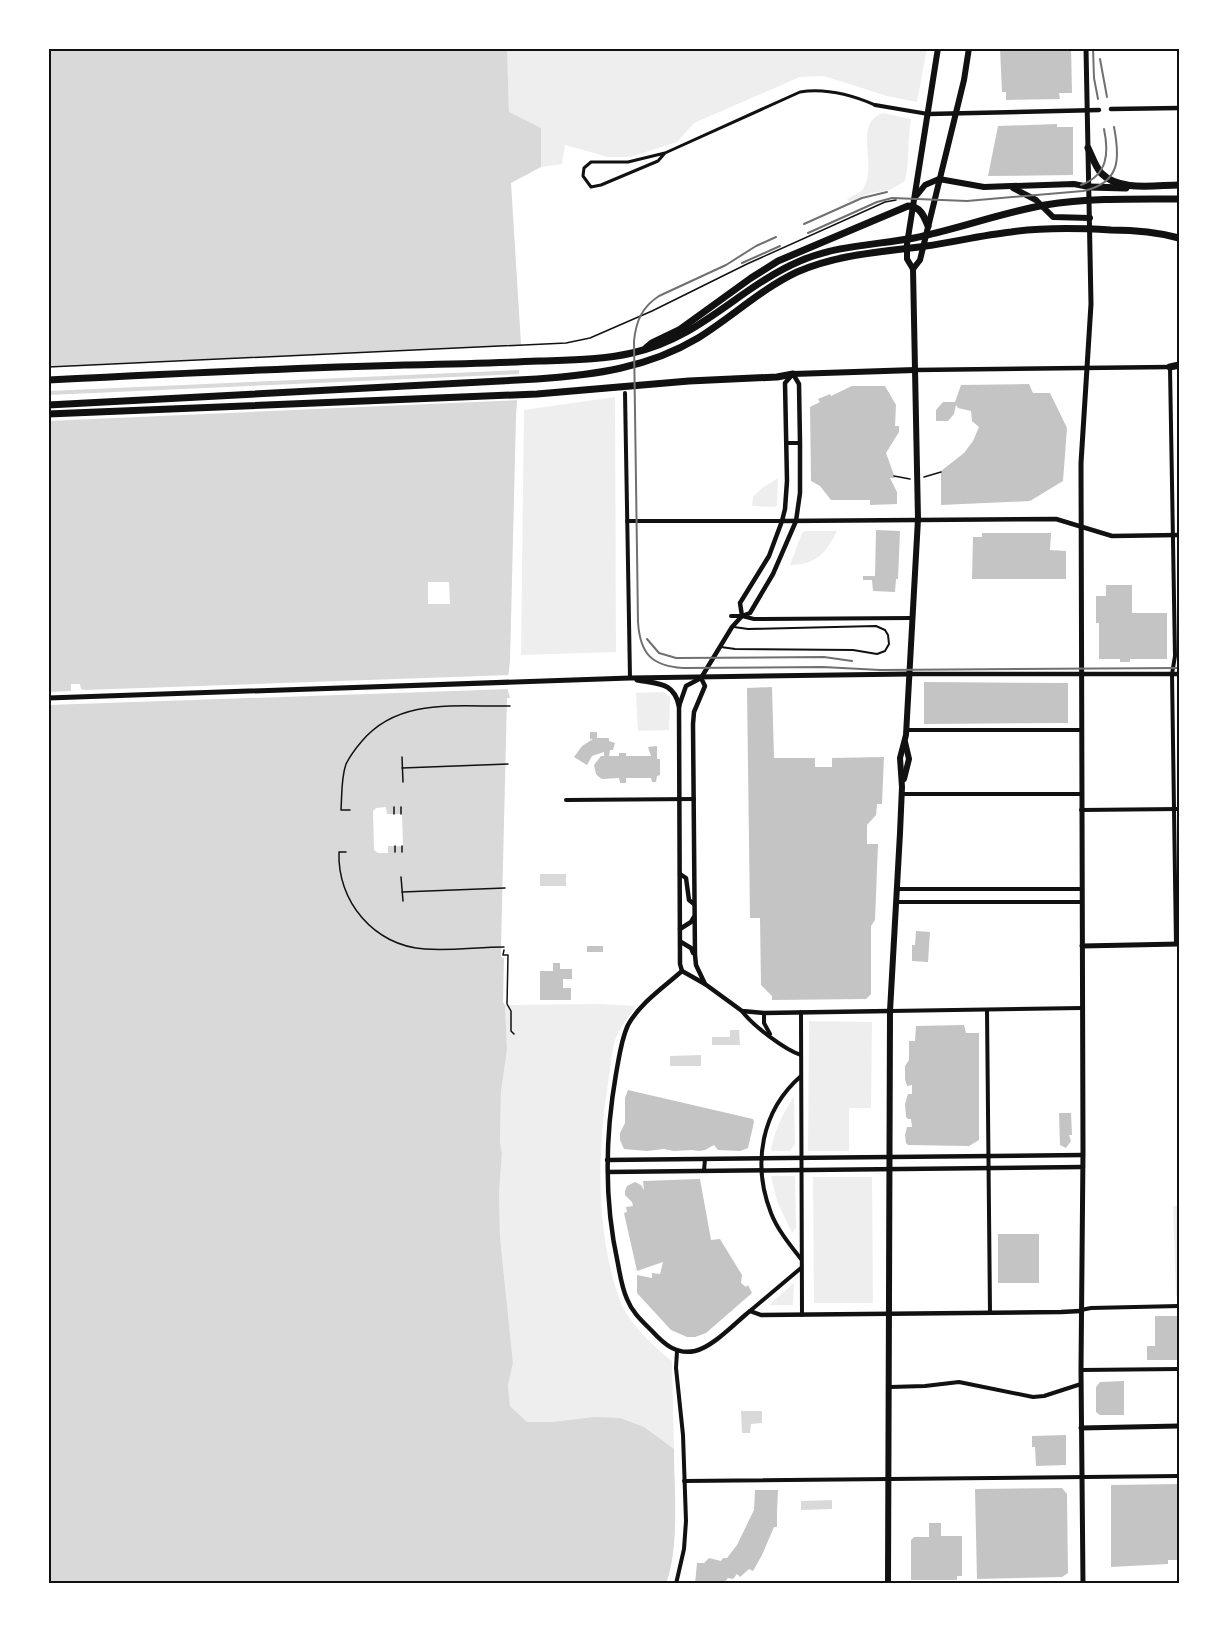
<svg xmlns="http://www.w3.org/2000/svg" width="1227" height="1632" font-family="'Sofia Sans Condensed',sans-serif">
<style>
.green{fill:#eee}
.water{fill:#d9d9d9}
.pier{fill:#fff}
.building{fill:#c4c4c4}
.lines{fill:none;stroke-linecap:round;stroke-linejoin:round}
.path{stroke:#111;stroke-width:1.5}
.service{stroke:#111;stroke-width:2}
.pedestrian{stroke:#111;stroke-width:3}
.minor{stroke:#111;stroke-width:4}
.tertiary{stroke:#111;stroke-width:4.5}
.secondary{stroke:#111;stroke-width:5}
.primary{stroke:#111;stroke-width:6}
.motorway{stroke:#111;stroke-width:7}
.rail{stroke:#707070;stroke-width:2}
.neatline{fill:none;stroke:#111;stroke-width:2}
</style>
<rect width="100%" height="100%" fill="#fff"/>
<g class="green">
<path d="M507 48H927L917 102 887 96 824 76 800 77 694 123 677 142 630 157H608L565 145 562 164 541 167V128L509 113Z"/>
<path d="M883 113 911 119C907 140 910 161 905 181L890 190 871 193 849 202 847 199C852 196 859 194 863 189 879 167 852 123 883 113Z"/>
<path d="M615 397 616 652 521 655 524 410Z"/>
<path d="M778 478 777 505 775 507 752 506 753 497 762 488Z"/>
<path d="M805 531H837C826 553 816 565 790 565L802 533Z"/>
<path d="M664 692 670 697V700L669 730 638 731 636 693Z"/>
<path d="M601 1004 636 1006C630 1015 623 1023 618 1033 612 1045 611 1064 609 1077 597 1149 595 1234 621 1303 629 1323 655 1348 672 1361L674 1449 663 1441 554 1422H527L510 1406 508 1385 513 1363 500 1237 499 1192 502 1154 500 1142 501 1092 507 1050 505 1005Z"/>
<path d="M809 1021 872 1022 871 1108H849V1151H808Z"/>
<path d="M794 1096 795 1144 790 1151H771C774 1130 783 1114 794 1096Z"/>
<path d="M771 1176H795L796 1227 792 1233 777 1201Z"/>
<path d="M813 1177H872L873 1303H814Z"/>
<path d="M1173 1206H1179V1296H1176Z"/>
<path d="M794 1283 793 1305H769Z"/>
</g>
<g class="water">
<path d="M48 48H507L509 112 541 128V167L511 183 521 344 516 416 510 661 507 687 510 698H507L501 947V957L504 958 503 1002 505 1005 507 1050 501 1092 500 1142 502 1154 499 1192 500 1237 513 1363 508 1385 510 1406 527 1422H554L594 1417 620 1418 644 1427 674 1449C674 1490 680 1545 666 1584H48Z"/>
<rect x="540" y="874" width="26" height="12"/>
<path d="M730 1030H739L740 1045H712V1037H730Z"/>
<path d="M701 1055V1066H670V1056Z"/>
<path d="M741 1411H762V1423L751 1424 750 1433H742Z"/>
<path d="M832 1500V1509L801 1510V1501Z"/>
</g>
<g class="pier">
<path d="M524 345 522 370 48 391V366Z"/>
<path d="M522 374 520 400 48 421V395Z"/>
<path d="M428 582H449L450 604H428Z"/>
<path d="M510 675 511 689 48 705V692L71 691V684H80L81 689 85 690Z"/>
<path d="M386 807 387 814H402L403 846H388V853H378L374 850 373 811 376 808Z"/>
</g>
<g class="building">
<path d="M1000 48H1071L1072 93H1059L1060 99 1006 100V92H1002Z"/>
<path d="M1057 124V127H1073V175L988 176 998 126Z"/>
<path d="M1029 384 1033 393H1050L1067 428 1063 481 1030 501 941 505V471L964 453 973 441 979 427 972 421 971 411 958 408 956 405 954 414 948 421H936V410L943 402H955L961 385Z"/>
<path d="M852 386H885L896 405 895 426H899V432L886 453 895 478H890L897 492V504L870 505V500H831L820 486 811 481 810 407 820 402 818 399 830 394 831 396Z"/>
<path d="M876 530 900 531 898 579H896L895 592 873 591 872 580H863V576H875Z"/>
<path d="M982 533H1051L1050 550 1066 551V579H972L973 537H982Z"/>
<path d="M1106 585H1132V613H1167V659H1130V662H1120V659H1099V623H1096V596H1106Z"/>
<path d="M924 682 1068 683V723L924 724Z"/>
<path d="M772 687 774 758H815V767H832V758L884 757 882 804H877L876 815 867 825V844H878L875 920 871 926V994L866 999 772 1000V996L761 985 760 918H750L747 688Z"/>
<path d="M590 732H597V738H609V741L615 743 613 750H610L609 756H619V753H626V756H651L648 747 657 746V759H660V775L657 776 656 782H652L651 778H626V783H620L619 778 602 779 599 777 596 774 594 765 601 756H604V752L592 756 587 765 574 757 582 746 593 739H590Z"/>
<path d="M916 931 930 932 928 962 912 961V945H915Z"/>
<rect x="587" y="946" width="16" height="6"/>
<path d="M553 963H560V969H572V979H563V988H571V1000H540V971H553Z"/>
<path d="M964 1025 966 1033H979V1140L969 1146 908 1145 906 1143 905 1135 907 1127H912L911 1119H908L906 1117 905 1104 908 1094H912V1085L907 1086 905 1079V1066L909 1060V1041H915L916 1026Z"/>
<path d="M628 1090 753 1119 754 1122 748 1148 740 1151 718 1150 714 1145 705 1150 699 1151 692 1150 674 1151 664 1149 647 1151 624 1149 620 1140V1133L625 1123V1098Z"/>
<path d="M1059 1113H1071L1072 1135H1069L1071 1141 1066 1148 1060 1145Z"/>
<path d="M700 1179 711 1240 720 1239 742 1275 741 1283 746 1287 748 1285 752 1293 706 1333 695 1337H687L671 1330 637 1293V1275L652 1278V1273L660 1274 663 1262 637 1271 624 1213 627 1212 626 1207 633 1206 632 1202 625 1195V1191L627 1186 635 1182 641 1185 644 1190 643 1181Z"/>
<rect x="998" y="1234" width="41" height="49"/>
<path d="M1155 1316H1179V1360H1147V1346H1155Z"/>
<path d="M1124 1381V1415H1100L1096 1412V1387L1100 1382Z"/>
<path d="M1066 1435V1465L1036 1466 1035 1447H1032V1436Z"/>
<path d="M1179 1484V1560H1168V1564L1111 1567V1485Z"/>
<path d="M1062 1488 1067 1494 1068 1573 1062 1577 977 1579 975 1489Z"/>
<path d="M755 1490H778L777 1511V1527H774L762 1555 753 1571 749 1569 740 1577 737 1574 733 1579 728 1578 723 1584H695L697 1563H704L709 1558 721 1561 723 1558H727L737 1545 754 1510Z"/>
<path d="M929 1523H941V1536H962V1576H957V1580H911V1540L914 1537H929Z"/>
</g>
<g class="lines">
<g class="path">
<path d="M48 367 566 343 590 338 652 311 747 264 885 202 896 200"/>
<path d="M894 476 910 479"/>
<path d="M924 477 941 472"/>
<path d="M402 757 403 782"/>
<path d="M402 768 508 764"/>
<path d="M394 807V814"/>
<path d="M401 807V814"/>
<path d="M350 810H341C342 795 341 778 346 764 350 756 356 748 362 741 399 697 458 707 510 706"/>
<path d="M395 846V852"/>
<path d="M402 846V852"/>
<path d="M346 852H339C337 901 374 946 425 949 451 951 478 947 504 947"/>
<path d="M401 877 403 901"/>
<path d="M402 892 505 888"/>
<path d="M504 950 503 955H508L507 1004 511 1011V1031L514 1034"/>
</g>
<path class="service" d="M721 647 735 649 853 650 877 654 885 651 889 644 888 635 885 630 876 626 748 629 734 627"/>
<path class="pedestrian" d="M665 153 658 161 601 185 591 187 583 176 584 168 591 162H628L665 153 800 92C825 88 852 95 875 105"/>
<g class="minor">
<path d="M875 105 928 114"/>
<path d="M1170 368 1175 656 1172 674 1176 944"/>
<path d="M625 393 630 678"/>
<path d="M786 443H800"/>
<path d="M627 521H782"/>
<path d="M731 616H742L754 619 912 618"/>
<path d="M906 730H1081"/>
<path d="M902 794H1081"/>
<path d="M566 800 694 799"/>
<path d="M1081 810 1179 809"/>
<path d="M897 889H1082"/>
<path d="M896 902H1082"/>
<path d="M987 1010 990 1313"/>
<path d="M742 1011C752 1025 785 1050 801 1055"/>
<path d="M890 1011 1082 1008"/>
<path d="M801 1012 802 1315"/>
<path d="M764 1013V1023L770 1034"/>
<path d="M801 1076C761 1111 752 1164 771 1213 777 1229 790 1245 801 1259"/>
<path d="M704 1171 705 1159"/>
<path d="M1081 1310 1091 1308 1179 1306"/>
<path d="M750 1311 801 1268"/>
<path d="M1081 1370 1179 1369"/>
<path d="M890 1387 925 1386 959 1382 1033 1397 1044 1396 1081 1384"/>
<path d="M684 1481 1179 1476"/>
<path d="M676 1584 684 1549 686 1521 683 1435 676 1368 677 1351"/>
</g>
<g class="tertiary">
<path d="M1111 109 1179 108"/>
<path d="M928 114 1099 110"/>
<path d="M915 370 1170 367"/>
<path d="M782 521 1056 519 1112 536 1179 535"/>
<path d="M742 616 740 603 769 556 782 521 785 509 787 481 785 383 793 374 799 384 800 443V493L796 521 773 574 750 613 742 616 732 627 701 678 686 686 679 706 680 964 682 971 705 984 742 1011 764 1013 890 1011"/>
<path d="M909 674H1179"/>
<path d="M701 678 705 686 694 712 693 724 695 955 696 965 705 984"/>
<path d="M680 874 686 878 689 900 694 904"/>
<path d="M680 929 691 922 694 917"/>
<path d="M681 942 691 948 693 953"/>
<path d="M682 971C664 987 640 1003 628 1025 621 1040 619 1058 616 1074 605 1137 604 1201 618 1264 620 1275 622 1288 627 1299 632 1312 642 1321 652 1331 664 1344 676 1355 695 1351 713 1347 735 1323 750 1311L761 1315 1061 1312 1081 1311"/>
<path d="M607 1160 1083 1155"/>
<path d="M608 1172 1083 1167"/>
</g>
<g class="secondary">
<path d="M637 680C658 684 674 682 679 706"/>
<path d="M48 698 630 678 909 674"/>
<path d="M1082 946 1179 944"/>
<path d="M1081 1428 1179 1426"/>
<path d="M1083 1584 1081 1370 1083 1151 1081 463 1091 304 1086 48"/>
</g>
<g class="primary">
<path d="M1013 188 1036 200 1053 217 1090 218"/>
<path d="M917 195 925 185 939 179 984 187 1074 184 1089 187"/>
<path d="M913 269 920 260 964 80 969 48"/>
<path d="M793 374 915 370"/>
<path d="M904 779 909 759 905 742"/>
<path d="M888 1584 890 1011 900 833 902 787 900 758 906 735 918 519 913 269 907 259V244L938 48"/>
</g>
<g class="motorway">
<path d="M1088 148C1092 156 1095 166 1101 173 1119 192 1156 185 1179 185"/>
<path d="M1089 187 1126 188"/>
<path d="M646 348 652 343 679 330 751 278 778 261 908 206C920 206 924 216 928 226"/>
<path d="M1170 367 1179 365"/>
<path d="M48 380C167 374 286 368 405 365 449 364 494 363 539 361 570 360 602 360 632 353 701 338 739 287 800 261 837 245 876 245 914 238 958 229 1000 213 1045 205 1089 198 1134 199 1179 199"/>
<path d="M48 405 537 379C594 375 648 368 698 338 732 317 761 289 797 272 838 254 882 252 926 246 954 242 983 235 1011 232 1045 227 1078 228 1111 230 1134 230 1157 232 1179 238"/>
<path d="M48 414 537 394 689 381 777 377 793 374"/>
</g>
<g class="rail">
<path d="M1093 48 1094 78 1098 99"/>
<path d="M1100 59 1107 97"/>
<path d="M1081 185C1108 175 1109 153 1104 129"/>
<path d="M804 224 862 198 887 192"/>
<path d="M808 233 877 202 892 198 967 201 1083 191C1121 183 1120 158 1114 127"/>
<path d="M776 237 756 246 726 265 659 296C642 307 636 321 634 341L638 622C640 653 651 666 683 668L823 667 880 670 1179 668"/>
<path d="M742 263 780 246"/>
<path d="M647 639 659 653 676 658 824 657 852 661"/>
</g>
</g>
<rect width="1227" height="1632" fill="none" stroke="#ffffff" stroke-width="99"/>
<rect x="50" y="50" width="1128" height="1532" class="neatline"/>
</svg>
